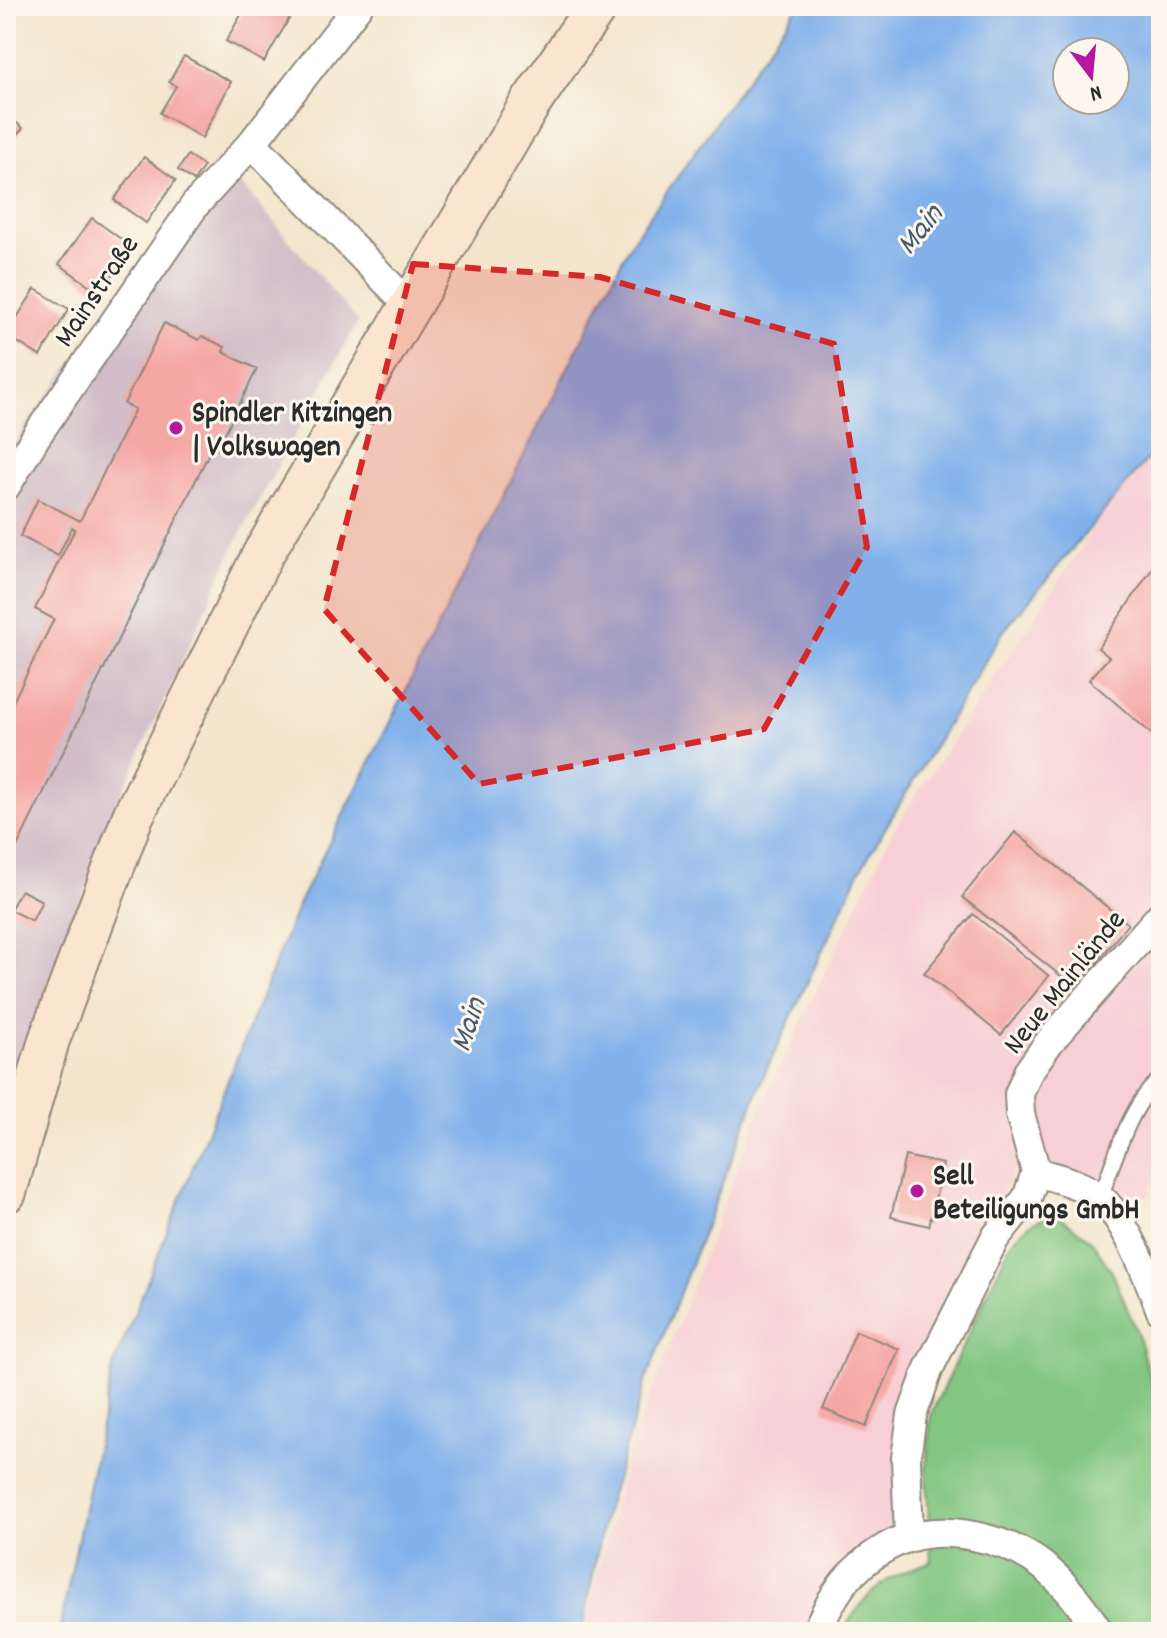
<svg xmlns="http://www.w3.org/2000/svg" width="1167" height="1638" font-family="Dekko,sans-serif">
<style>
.built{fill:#f7cfd4}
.industrial{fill:#d2bdc8}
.green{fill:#82c681;stroke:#567856;stroke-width:2}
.water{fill:#81b0eb;stroke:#566e8b;stroke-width:2;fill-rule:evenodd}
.building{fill:#f5a7a4}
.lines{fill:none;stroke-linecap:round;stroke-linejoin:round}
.service-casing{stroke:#90887c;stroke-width:18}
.minor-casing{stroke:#90887c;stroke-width:32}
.secondary-casing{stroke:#90887c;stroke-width:44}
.service{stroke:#fff;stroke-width:14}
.minor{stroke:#fff;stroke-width:28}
.secondary{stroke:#fbe5cf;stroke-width:40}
.marked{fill:#d62828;fill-opacity:0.2;stroke:#d62828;stroke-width:6;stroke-dasharray:16 10;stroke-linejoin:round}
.poi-dot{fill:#b5179e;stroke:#fbf7ec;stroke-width:3}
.labels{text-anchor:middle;stroke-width:6;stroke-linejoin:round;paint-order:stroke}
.street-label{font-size:30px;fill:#2b2b2b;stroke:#fbf7ec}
.poi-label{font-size:30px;font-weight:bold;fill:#2b2b2b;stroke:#fbf7ec;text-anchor:start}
.water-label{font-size:32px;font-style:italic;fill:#495a6e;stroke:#fbf7ec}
</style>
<rect width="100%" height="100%" fill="#fbf7ec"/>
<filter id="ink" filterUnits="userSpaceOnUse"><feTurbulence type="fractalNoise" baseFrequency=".0125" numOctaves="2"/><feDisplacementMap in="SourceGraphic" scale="16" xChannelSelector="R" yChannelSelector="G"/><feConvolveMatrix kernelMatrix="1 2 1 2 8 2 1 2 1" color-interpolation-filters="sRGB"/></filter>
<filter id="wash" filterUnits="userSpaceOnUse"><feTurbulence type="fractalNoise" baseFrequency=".006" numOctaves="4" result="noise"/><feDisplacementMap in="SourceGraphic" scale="32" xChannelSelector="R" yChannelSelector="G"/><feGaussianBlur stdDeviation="1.8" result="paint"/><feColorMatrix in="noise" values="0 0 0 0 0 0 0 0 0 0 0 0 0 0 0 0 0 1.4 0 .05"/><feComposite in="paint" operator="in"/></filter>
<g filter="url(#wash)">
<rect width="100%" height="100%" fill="#f4e6cd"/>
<path class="built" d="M1161 427V1159L1148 1198 1017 1164 915 1368 898 1528 810 1632H584L626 1459 762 1105 893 830Z"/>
<path class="industrial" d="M224 164 358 321 237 540 116 806 32 1034 6 1124V459L26 425 191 200Z"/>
<path class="green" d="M1054 1213 1092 1241 1113 1274 1137 1332 1161 1420V1632H842C868 1590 885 1576 931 1562L926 1469 931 1414 1012 1241 1029 1225Z"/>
<path class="water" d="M798 6H1161V443L1002 633 859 872 765 1073 645 1383 603 1522 582 1632H59L113 1367 299 903 630 244ZM1067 52H1115V100H1067Z"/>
<g id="blocks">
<g class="building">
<path d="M246 6H271L290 17 264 62 226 41Z"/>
<path d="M184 56 231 82 202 138 160 113 176 86 169 82Z"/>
<path d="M6 114 23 128 6 149Z"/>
<path d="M188 155 204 166 194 181 178 170Z"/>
<path d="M144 157 176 180 146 223 114 200Z"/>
<path d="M92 218 132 247 100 293 59 264Z"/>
<path d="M35 289 69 309 40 356 6 335Z"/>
<path d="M164 323 199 340 202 336 225 347 223 352 257 369 217 449 212 447 12 857 8 855 6 860V716L54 619 35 609 75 529 72 527 58 556 20 536 38 499 80 521 135 409 124 404Z"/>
<path d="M1161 556V742L1089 680 1109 657 1098 648Z"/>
<path d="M1015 832 1128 924 1076 988 962 897Z"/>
<path d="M21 890 42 901 32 921 10 910Z"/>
<path d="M973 914 1049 976 1001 1035 924 973Z"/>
<path d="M905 1156 943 1164 929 1226 891 1217Z"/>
<path d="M856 1331 899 1349 866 1427 823 1409Z"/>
</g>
</g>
</g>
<g filter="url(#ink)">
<use href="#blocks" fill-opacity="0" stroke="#90887c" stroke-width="2"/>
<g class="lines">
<defs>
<path id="service" d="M1100 1198C1114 1162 1130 1102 1161 1079"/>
<g id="minor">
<path d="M358 6 252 143 409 305"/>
<path d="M6 486 37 435 195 205 252 143"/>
<path d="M1036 1172C1057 1178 1082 1184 1099 1197 1125 1217 1150 1281 1161 1311"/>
<path d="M909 1537 906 1458 912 1415 929 1368 995 1238 1027 1198 1036 1172 1020 1114 1019 1094 1028 1072 1050 1041 1161 915"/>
<path d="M816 1632C827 1610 837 1586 856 1570 869 1557 890 1543 908 1538 946 1525 1000 1538 1033 1559 1060 1576 1082 1605 1099 1632"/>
</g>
<path id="secondary" d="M6 1192 49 1040 133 816 263 554 530 104 597 6"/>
</defs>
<use href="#service" class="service-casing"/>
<use href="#minor" class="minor-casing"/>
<use href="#secondary" class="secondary-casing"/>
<use href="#service" class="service"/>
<use href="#minor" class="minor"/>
<use href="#secondary" class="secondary"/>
</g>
</g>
<path class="marked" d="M413 264 600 277 834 344 867 547 764 729 479 784 324 609Z"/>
<g class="poi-dot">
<circle cx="176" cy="428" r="8"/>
<circle cx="917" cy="1191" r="8"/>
</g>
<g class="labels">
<g class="street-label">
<text transform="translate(95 290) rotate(-56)" y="10">Mainstraße</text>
<text transform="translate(1063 981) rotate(-51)" y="10">Neue Mainlände</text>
</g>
<g class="poi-label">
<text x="192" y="421">Spindler Kitzingen<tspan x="192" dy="34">| Volkswagen</tspan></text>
<text x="933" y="1184">Sell<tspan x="933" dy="34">Beteiligungs GmbH</tspan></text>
</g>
<g class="water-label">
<text transform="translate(918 228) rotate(-51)" y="11">Main</text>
<text transform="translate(466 1024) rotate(-72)" y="11">Main</text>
</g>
</g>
<rect width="1167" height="1638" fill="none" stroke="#fbf7ec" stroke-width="32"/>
<g transform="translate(1091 76) rotate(164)"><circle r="38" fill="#fbf7ec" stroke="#a8a59f" stroke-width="2"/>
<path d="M0-6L14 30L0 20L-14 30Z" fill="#b5179e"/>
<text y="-12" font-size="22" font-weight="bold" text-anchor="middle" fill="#2b2b2b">N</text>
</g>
</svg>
